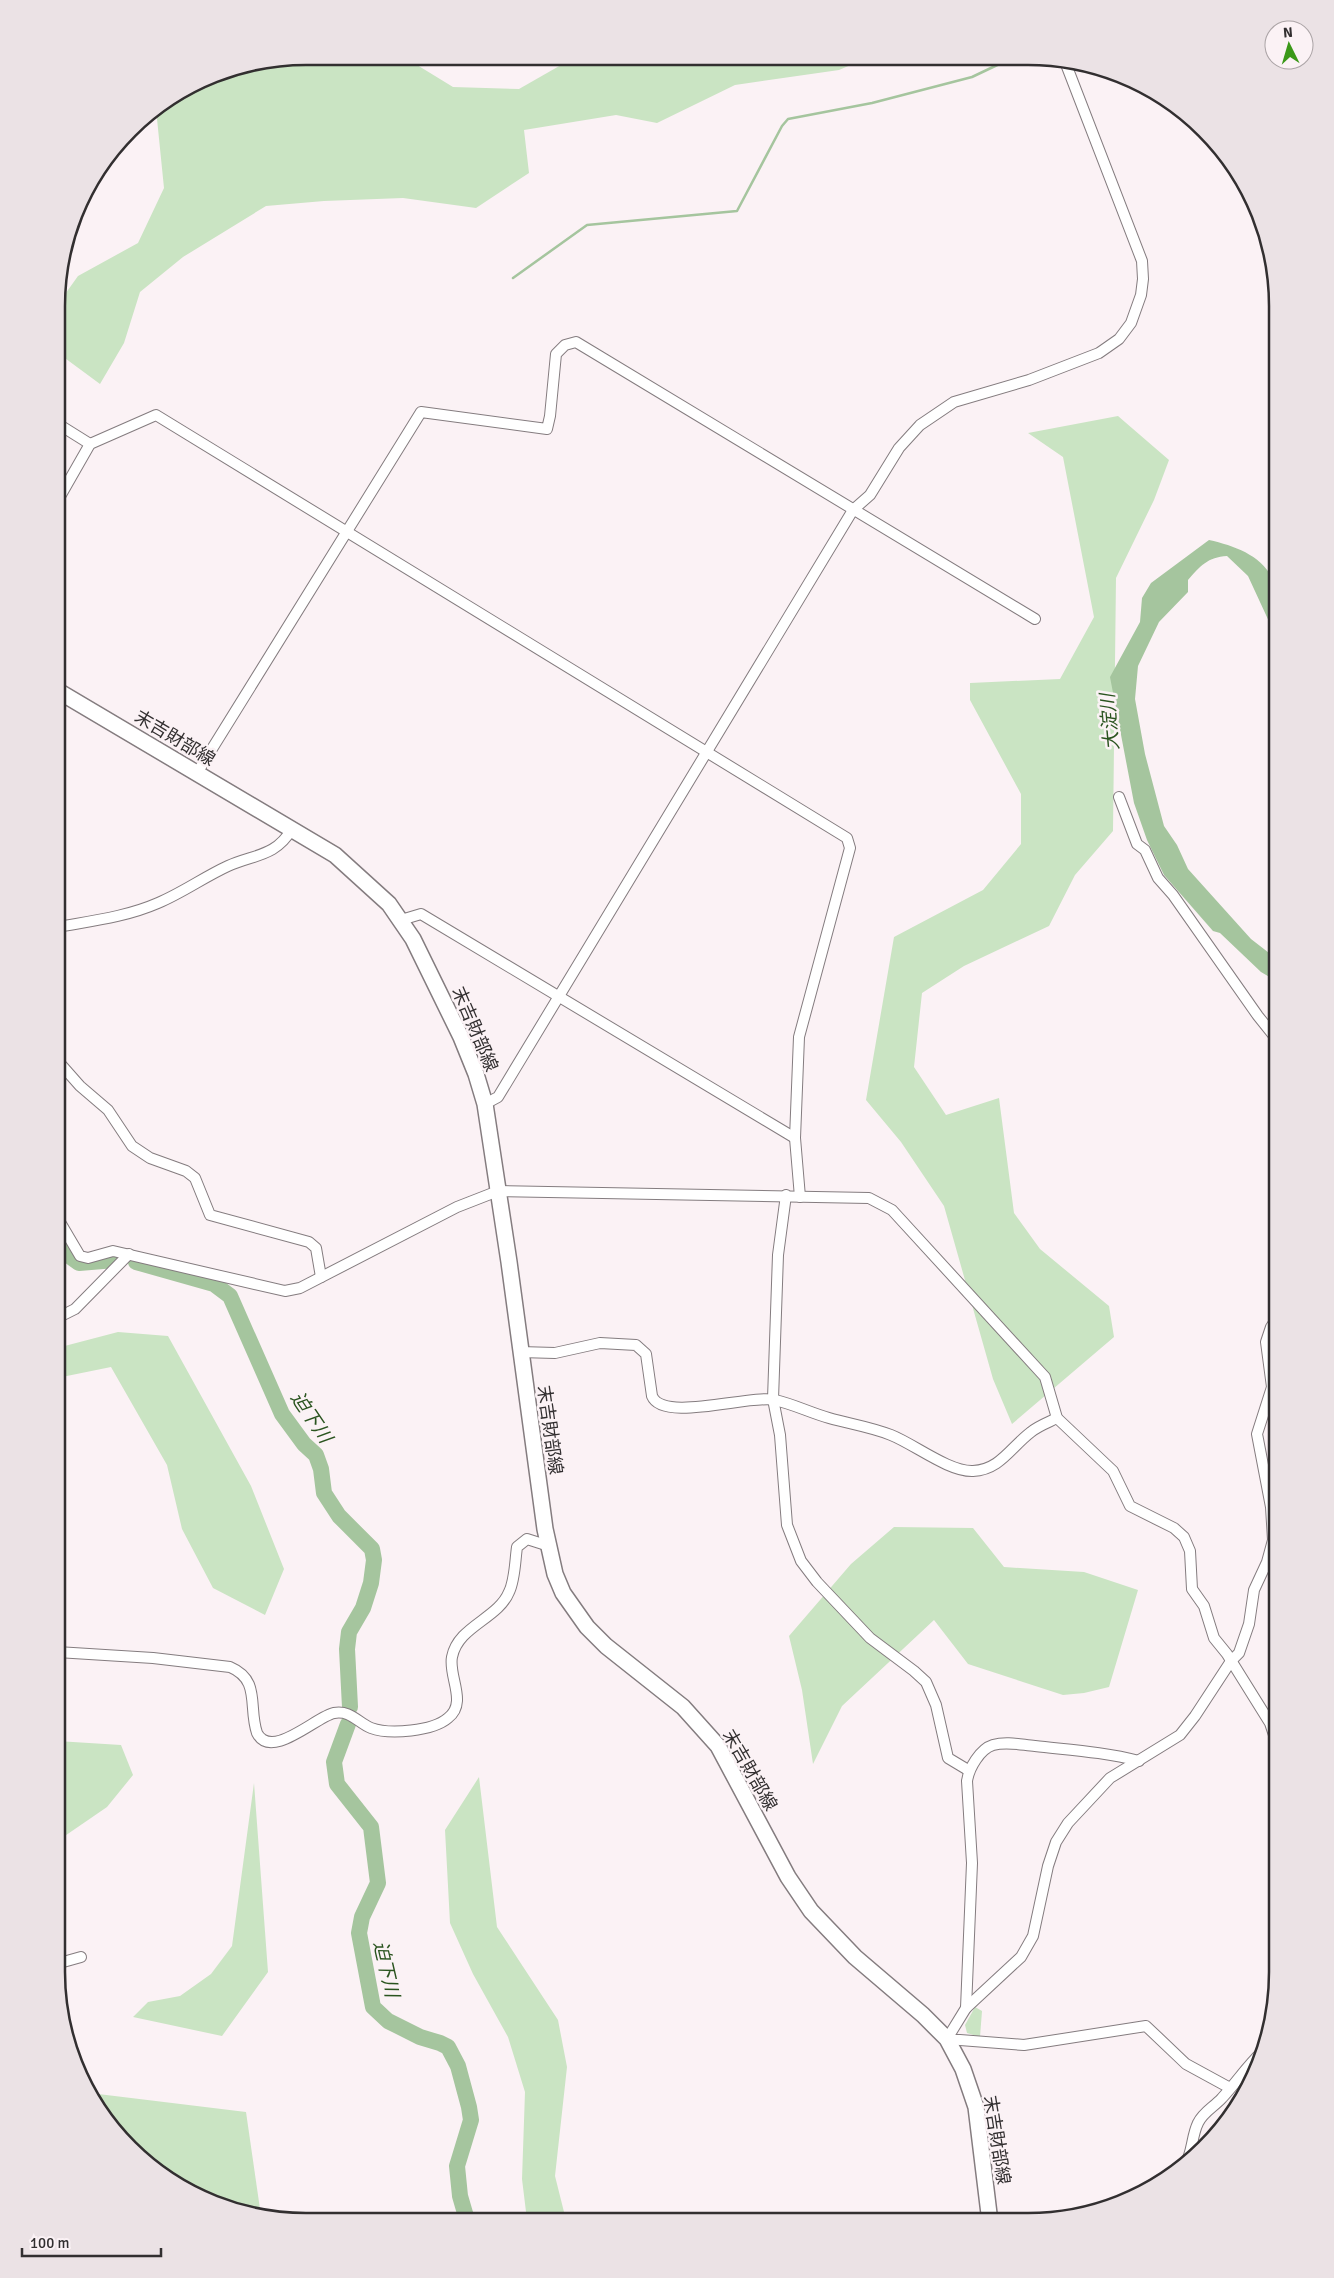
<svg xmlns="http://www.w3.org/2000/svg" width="1334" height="2278" font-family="Signika,'Noto Sans JP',sans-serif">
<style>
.green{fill:#cae4c3}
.water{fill:#a5c59e}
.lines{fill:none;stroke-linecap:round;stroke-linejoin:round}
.stream{stroke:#a5c59e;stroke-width:2.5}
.river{stroke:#a5c59e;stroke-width:16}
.minor-casing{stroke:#847c7f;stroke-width:12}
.secondary-casing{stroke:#847c7f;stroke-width:18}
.minor{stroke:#fff;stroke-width:10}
.secondary{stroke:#fff;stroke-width:15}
.labels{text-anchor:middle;stroke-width:5;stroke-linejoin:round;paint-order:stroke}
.street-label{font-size:18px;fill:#322f30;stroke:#fbf2f5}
.water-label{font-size:19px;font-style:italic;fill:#2a541f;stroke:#fbf2f5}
.rim{fill:none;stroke:#322f30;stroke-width:2.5}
</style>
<rect width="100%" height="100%" fill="#fbf2f5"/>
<g class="green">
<path d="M306 56 404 57 453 87 519 89 575 57 867 58 839 70 735 85 657 123 616 115 524 130 529 173 476 208 403 198 324 201 266 206 183 257 140 292 124 343 100 384 58 353V304L78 276 138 243 164 188 156 109 211 75Z"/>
<path d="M1118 416 1169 460 1154 500 1116 578 1113 831 1075 875 1049 926 964 966 922 993 914 1067 946 1115 999 1098 1014 1213 1040 1249 1109 1306 1114 1337 1012 1424 993 1379 944 1206 901 1142 866 1100 894 937 983 890 1021 844V794L970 700V683L1060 679 1094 617 1063 457 1028 433Z"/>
<path d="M118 1332 168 1336 251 1486 284 1569 265 1615 213 1588 182 1529 167 1465 111 1367 57 1378V1348Z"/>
<path d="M894 1527 973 1528 1004 1567 1084 1572 1138 1590 1109 1687 1084 1693 1063 1695 968 1664 934 1620 842 1706 813 1764 802 1690 789 1636 851 1564Z"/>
<path d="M57 1741 121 1745 133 1775 107 1807 56 1842Z"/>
<path d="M479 1777 497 1927 558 2020 567 2067 555 2176 566 2220H527L522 2179 525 2092 508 2037 473 1974 450 1923 445 1830Z"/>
<path d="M254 1783 268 1972 222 2036 133 2017 148 2002 180 1996 211 1974 232 1946Z"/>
<path d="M975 2007 982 2011 980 2037 967 2033 965 2025Z"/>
<path d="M90 2093 246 2112 260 2209 249 2213 210 2203 154 2170 108 2124Z"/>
</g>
<path class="water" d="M1209 540C1240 547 1271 559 1278 594 1280 609 1278 626 1278 641L1248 576 1227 556C1208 557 1200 566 1188 580V592L1159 622 1138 666 1135 699 1145 754 1164 826 1177 845 1188 869 1251 939 1278 960V982L1261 972 1220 933 1213 931 1164 875 1147 840 1134 803 1110 677 1140 622 1142 598 1151 583Z"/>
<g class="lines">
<path class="stream" d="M513 278 587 225 737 211 782 126 788 119 872 103 972 77 1012 58"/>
<g class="river">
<path d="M57 1232 72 1258 79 1263 115 1260"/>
<path d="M136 1262 214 1284 230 1296 282 1414 304 1444 316 1455 321 1469 324 1493 339 1516 372 1549 374 1560 371 1583 363 1608 349 1632 347 1649 350 1707"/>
<path d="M348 1724 334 1762 337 1784 371 1827 378 1883 362 1917 359 1933 373 2007 388 2021 420 2037 440 2043 448 2047 458 2066 469 2107 471 2120 457 2166 460 2196 467 2220"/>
</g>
<defs>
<g id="minor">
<path d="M58 424 90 444"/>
<path d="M58 500 90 444 156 415 847 838 850 848 799 1037 795 1138 800 1197"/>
<path d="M197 773 421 412 547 429 550 416 556 354 565 345 576 342 1035 619"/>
<path d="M1119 797 1137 844 1145 850 1158 878 1173 895 1258 1016 1278 1041"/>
<path d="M401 920 421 914 795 1138"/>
<path d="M58 927C91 921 126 917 158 903 182 893 204 877 228 866 255 854 275 857 292 829"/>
<path d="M57 1060 80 1086 108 1110 132 1146 150 1158 186 1171 195 1178 210 1215 309 1242 316 1248 321 1277"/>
<path d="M485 1104 498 1097 853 510 870 495 899 448 920 425 954 402 1029 380 1099 353 1119 339 1131 323 1141 295 1143 279 1142 261 1064 59"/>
<path d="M786 1195 778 1255 773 1399 780 1435 787 1525 801 1561 817 1582 870 1638 914 1671 926 1682 936 1705 948 1758 968 1770"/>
<path d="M57 1217 80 1256 88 1258 113 1251 285 1291 300 1288 457 1207 498 1191 869 1198 892 1210 1045 1377 1057 1418 1113 1471 1130 1506 1174 1528 1184 1537 1190 1551 1192 1589 1204 1606 1214 1638 1227 1654 1270 1723 1274 1735 1277 1944"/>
<path d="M57 1318 75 1309 129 1254"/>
<path d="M520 1352 555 1353 600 1343 636 1345 646 1354 652 1396C663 1423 751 1394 775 1400 793 1404 811 1413 829 1418 850 1424 871 1427 891 1435 914 1444 949 1472 973 1471 1000 1470 1011 1447 1031 1432 1038 1426 1049 1422 1057 1418"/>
<path d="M57 1652 153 1658 230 1667C261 1680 248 1707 257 1733 271 1761 317 1716 334 1713 351 1710 358 1723 371 1728 390 1735 433 1731 448 1718 468 1703 448 1676 452 1657 458 1626 498 1619 509 1592 515 1580 515 1561 517 1547L527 1539 549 1546"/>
<path d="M56 1964 81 1957"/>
<path d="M966 2008 972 1863 967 1781C969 1768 980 1749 993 1745 1007 1741 1022 1745 1035 1746 1070 1750 1105 1752 1139 1761"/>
<path d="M1230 2088 1186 2064 1146 2026 1024 2045 947 2039 966 2008 1021 1957 1033 1936 1048 1866 1056 1842 1068 1823 1110 1778 1180 1735 1195 1716 1231 1661 1239 1653 1249 1624 1254 1590 1267 1562 1273 1540 1271 1507 1257 1434 1272 1387 1266 1342 1271 1327 1277 1318"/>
<path d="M1184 2166C1193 2154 1191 2137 1198 2123 1203 2112 1214 2107 1222 2098 1236 2083 1247 2066 1262 2052"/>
</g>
<path id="secondary" d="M58 691 335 855 389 904 413 939 461 1037 476 1074 485 1104 509 1262 545 1529 555 1574 563 1593 587 1627 606 1646 683 1707 718 1746 788 1877 811 1911 855 1957 923 2015 947 2039 963 2069 976 2107 990 2222"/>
</defs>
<use href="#minor" class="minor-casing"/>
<use href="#secondary" class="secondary-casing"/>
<use href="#minor" class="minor"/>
<use href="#secondary" class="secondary"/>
</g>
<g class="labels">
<g class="street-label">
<text transform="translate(175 738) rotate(31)" y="6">末吉財部線</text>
<text transform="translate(475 1029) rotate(67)" y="6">末吉財部線</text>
<text transform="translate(550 1430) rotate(82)" y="6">末吉財部線</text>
<text transform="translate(750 1770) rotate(60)" y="6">末吉財部線</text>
<text transform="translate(997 2140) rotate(81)" y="6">末吉財部線</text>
</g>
<g class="water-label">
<text transform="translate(1109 722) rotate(-95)" y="7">大淀川</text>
<text transform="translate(312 1417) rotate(56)" y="7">迫下川</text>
<text transform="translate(387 1969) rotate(77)" y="7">迫下川</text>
</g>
</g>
<path d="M0 0H1334V2278H0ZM306 65H1028A241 241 0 0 1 1269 306V1972A241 241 0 0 1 1028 2213H306A241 241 0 0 1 65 1972V306A241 241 0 0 1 306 65Z" fill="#ebe2e5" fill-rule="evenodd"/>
<path class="rim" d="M306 65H1028A241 241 0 0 1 1269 306V1972A241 241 0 0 1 1028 2213H306A241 241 0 0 1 65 1972V306A241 241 0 0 1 306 65Z"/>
<g transform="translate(1289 45) rotate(355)"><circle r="24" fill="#fbf2f5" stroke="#aba4a6"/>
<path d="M0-4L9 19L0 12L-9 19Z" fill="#3a9818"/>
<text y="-8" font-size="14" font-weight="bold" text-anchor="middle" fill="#322f30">N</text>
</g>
<path d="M22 2248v8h139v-8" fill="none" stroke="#322f30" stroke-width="2.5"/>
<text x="30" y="2248" font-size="15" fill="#322f30" stroke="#fbf2f5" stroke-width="4" paint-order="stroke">100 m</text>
</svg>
